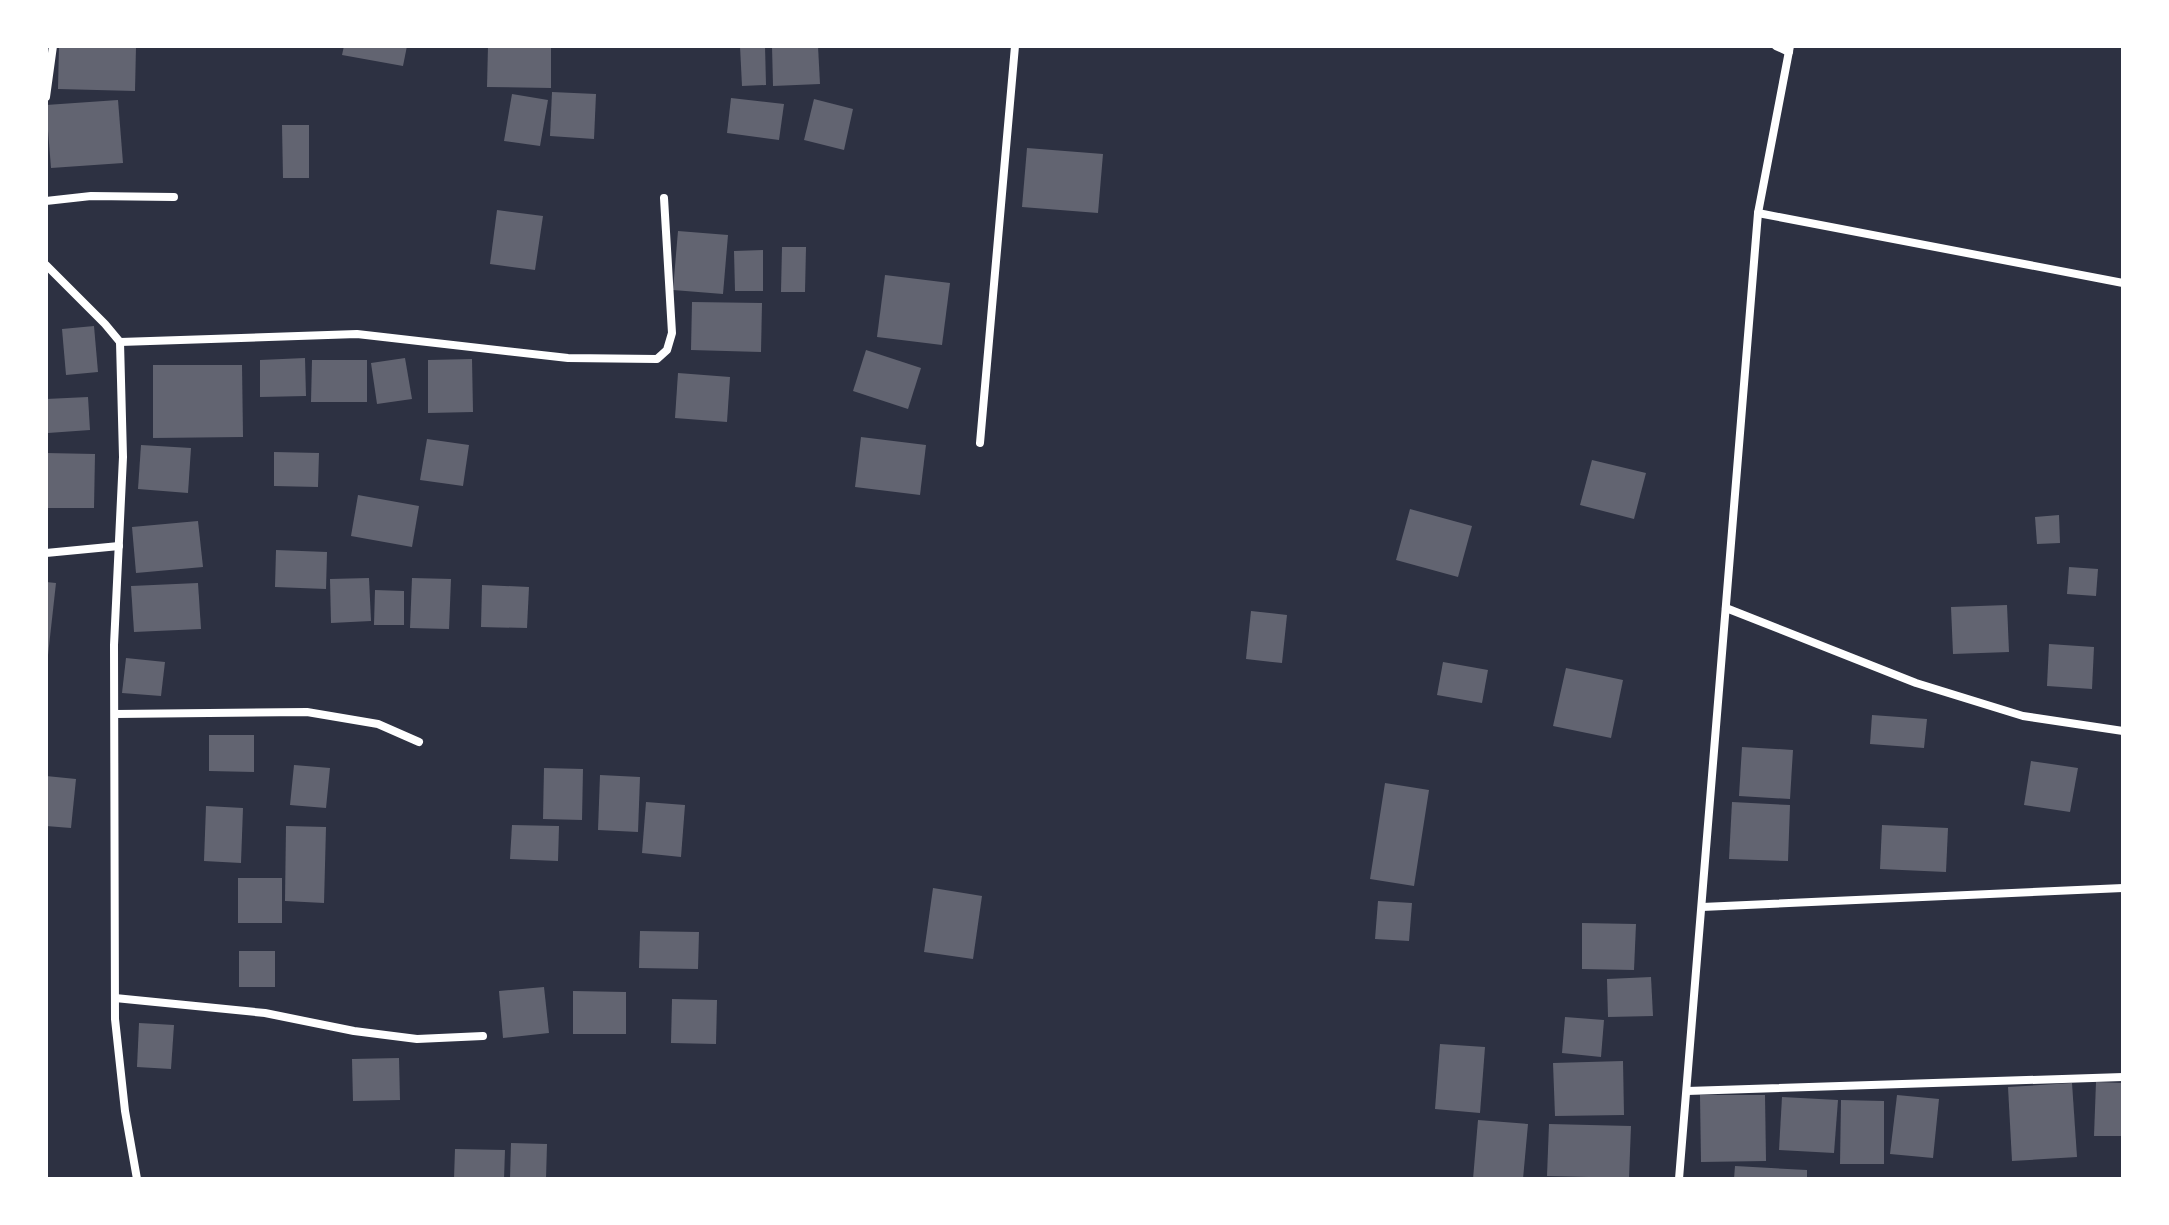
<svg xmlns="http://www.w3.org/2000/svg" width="2169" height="1225" font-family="Barlow,sans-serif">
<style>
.building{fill:#626471}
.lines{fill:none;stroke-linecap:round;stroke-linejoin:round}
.minor{stroke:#fff;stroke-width:8}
</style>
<rect width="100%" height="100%" fill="#2d3142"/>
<g class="building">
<path d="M59 46H136L135 91 58 89Z"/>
<path d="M344 46H407L403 66 342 55Z"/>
<path d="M488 46H551V88L487 87Z"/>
<path d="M740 46H765L766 85 742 86Z"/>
<path d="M772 46H818L820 84 773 86Z"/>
<path d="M552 92 596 94 594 139 550 136Z"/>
<path d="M512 94 548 100 540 146 504 141Z"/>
<path d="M731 98 784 104 779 140 727 133Z"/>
<path d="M814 99 853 109 844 150 804 140Z"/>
<path d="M118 100 123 163 51 168 46 105Z"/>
<path d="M282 125H309V178H283Z"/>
<path d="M1027 148 1103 154 1098 213 1022 207Z"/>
<path d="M497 210 543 216 535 270 490 264Z"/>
<path d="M678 231 728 235 723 294 673 290Z"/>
<path d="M782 247H806L805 292H781Z"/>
<path d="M763 250V291H735L734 251Z"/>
<path d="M885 275 950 283 942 345 877 337Z"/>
<path d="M692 302 762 303 761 352 691 350Z"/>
<path d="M94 326 98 372 66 375 62 329Z"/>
<path d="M866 350 921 368 908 409 853 391Z"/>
<path d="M305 358 306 396 260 397V360Z"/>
<path d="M405 358 412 399 377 404 371 363Z"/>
<path d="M472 359 473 412 428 413V360Z"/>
<path d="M312 360H367V402H311Z"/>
<path d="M153 365H242L243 437 153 438Z"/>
<path d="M678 373 730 377 727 422 675 418Z"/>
<path d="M88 397 90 430 48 433 46 399Z"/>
<path d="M861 437 926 445 920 495 855 487Z"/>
<path d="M427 439 469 445 463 486 420 480Z"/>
<path d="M141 445 191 448 188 493 138 489Z"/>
<path d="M274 452 319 453 318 487 274 486Z"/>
<path d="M46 453 95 454 94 508H46Z"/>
<path d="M1592 460 1646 473 1634 519 1580 505Z"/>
<path d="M358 495 419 506 412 547 351 536Z"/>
<path d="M1410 509 1472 526 1458 577 1396 560Z"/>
<path d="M2059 515 2060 543 2037 544 2035 517Z"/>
<path d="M198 521 203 567 136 573 132 527Z"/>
<path d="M276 550 327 552 326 589 275 587Z"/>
<path d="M2069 567 2098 569 2096 596 2067 594Z"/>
<path d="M369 578 371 621 331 623 330 579Z"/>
<path d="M412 578 451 579 449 629 410 628Z"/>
<path d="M46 582 56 583 48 655H46Z"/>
<path d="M198 583 201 629 134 632 131 586Z"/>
<path d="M482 585 529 587 527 628 481 627Z"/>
<path d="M375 590 404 591V625H374Z"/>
<path d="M2007 605 2009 652 1953 654 1951 607Z"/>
<path d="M1251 611 1287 615 1282 663 1246 659Z"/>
<path d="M2049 644 2094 647 2092 689 2047 686Z"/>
<path d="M126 658 165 662 161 696 122 693Z"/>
<path d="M1443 662 1488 670 1482 703 1437 695Z"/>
<path d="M1566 668 1623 680 1611 738 1553 726Z"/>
<path d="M1872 715 1927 719 1924 748 1870 744Z"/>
<path d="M209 735H254V772L209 771Z"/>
<path d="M1742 747 1793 750 1790 799 1739 796Z"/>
<path d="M2031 761 2078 768 2070 812 2024 805Z"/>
<path d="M294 765 330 768 326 808 290 805Z"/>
<path d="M544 768 583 769 582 820 543 819Z"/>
<path d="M600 775 640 777 638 832 598 830Z"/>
<path d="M46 776 76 779 71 828 46 826Z"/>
<path d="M1385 783 1429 790 1414 886 1370 879Z"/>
<path d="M646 802 685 805 681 857 642 853Z"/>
<path d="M1732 802 1790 805 1788 861 1729 859Z"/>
<path d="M206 806 243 808 241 863 204 861Z"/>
<path d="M512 825 559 826 558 861 510 859Z"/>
<path d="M1882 825 1948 828 1946 872 1880 869Z"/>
<path d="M286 826 326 827 324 903 285 901Z"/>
<rect x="238" y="878" width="44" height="45"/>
<path d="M933 888 982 896 973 959 924 952Z"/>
<path d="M1378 901 1412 903 1409 941 1375 939Z"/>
<path d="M1582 923 1636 924 1634 970 1582 969Z"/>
<path d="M640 931 699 932 698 969 639 968Z"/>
<rect x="239" y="951" width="36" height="36"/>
<path d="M1651 977 1653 1016 1608 1017 1607 979Z"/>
<path d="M544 987 549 1033 503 1038 499 991Z"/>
<path d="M573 991 626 992V1034H573Z"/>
<path d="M672 999 717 1000 716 1044 671 1043Z"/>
<path d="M1565 1017 1604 1020 1601 1057 1562 1053Z"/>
<path d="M139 1023 174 1025 171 1069 137 1067Z"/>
<path d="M1440 1044 1485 1047 1480 1113 1435 1109Z"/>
<path d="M399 1058 400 1100 353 1101 352 1059Z"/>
<path d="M1623 1061 1624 1115 1555 1116 1553 1063Z"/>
<path d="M2096 1082 2123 1083 2122 1136H2094Z"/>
<path d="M2072 1083 2077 1157 2012 1161 2008 1087Z"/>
<path d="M1700 1095H1765L1766 1161 1701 1162Z"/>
<path d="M1897 1095 1939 1099 1933 1158 1890 1154Z"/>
<path d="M1782 1097 1838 1100 1834 1153 1779 1150Z"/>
<path d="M1841 1100 1884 1101V1164H1840Z"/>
<path d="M1478 1120 1528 1124 1523 1179H1473Z"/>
<path d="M1549 1124 1631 1126 1629 1178 1547 1176Z"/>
<path d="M511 1143 547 1144 546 1179H510Z"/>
<path d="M455 1149 505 1150 504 1179H454Z"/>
<path d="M1735 1166 1807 1170V1179H1734Z"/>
</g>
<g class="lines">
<g class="minor">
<path d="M1776 46 1789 52"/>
<path d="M46 97 53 46"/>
<path d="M46 201 91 196 174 197"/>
<path d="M1758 213 2123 283"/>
<path d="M46 265 105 324 120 342 123 457 114 645 115 1019 125 1111 137 1179"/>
<path d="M120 342 357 334 568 358 657 359 667 350 672 333 664 198"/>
<path d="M980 443 1015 46"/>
<path d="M46 553 119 546"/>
<path d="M1726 608 1916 683 2023 716 2123 731"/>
<path d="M115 714 307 712 378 724 419 742"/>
<path d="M1702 907 2123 888"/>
<path d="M115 998 265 1013 354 1031 417 1039 483 1036"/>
<path d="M1687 1091 2123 1077"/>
<path d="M1679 1179 1758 213 1790 46"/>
</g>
</g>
<rect width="2169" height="1225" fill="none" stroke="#ffffff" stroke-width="96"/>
</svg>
